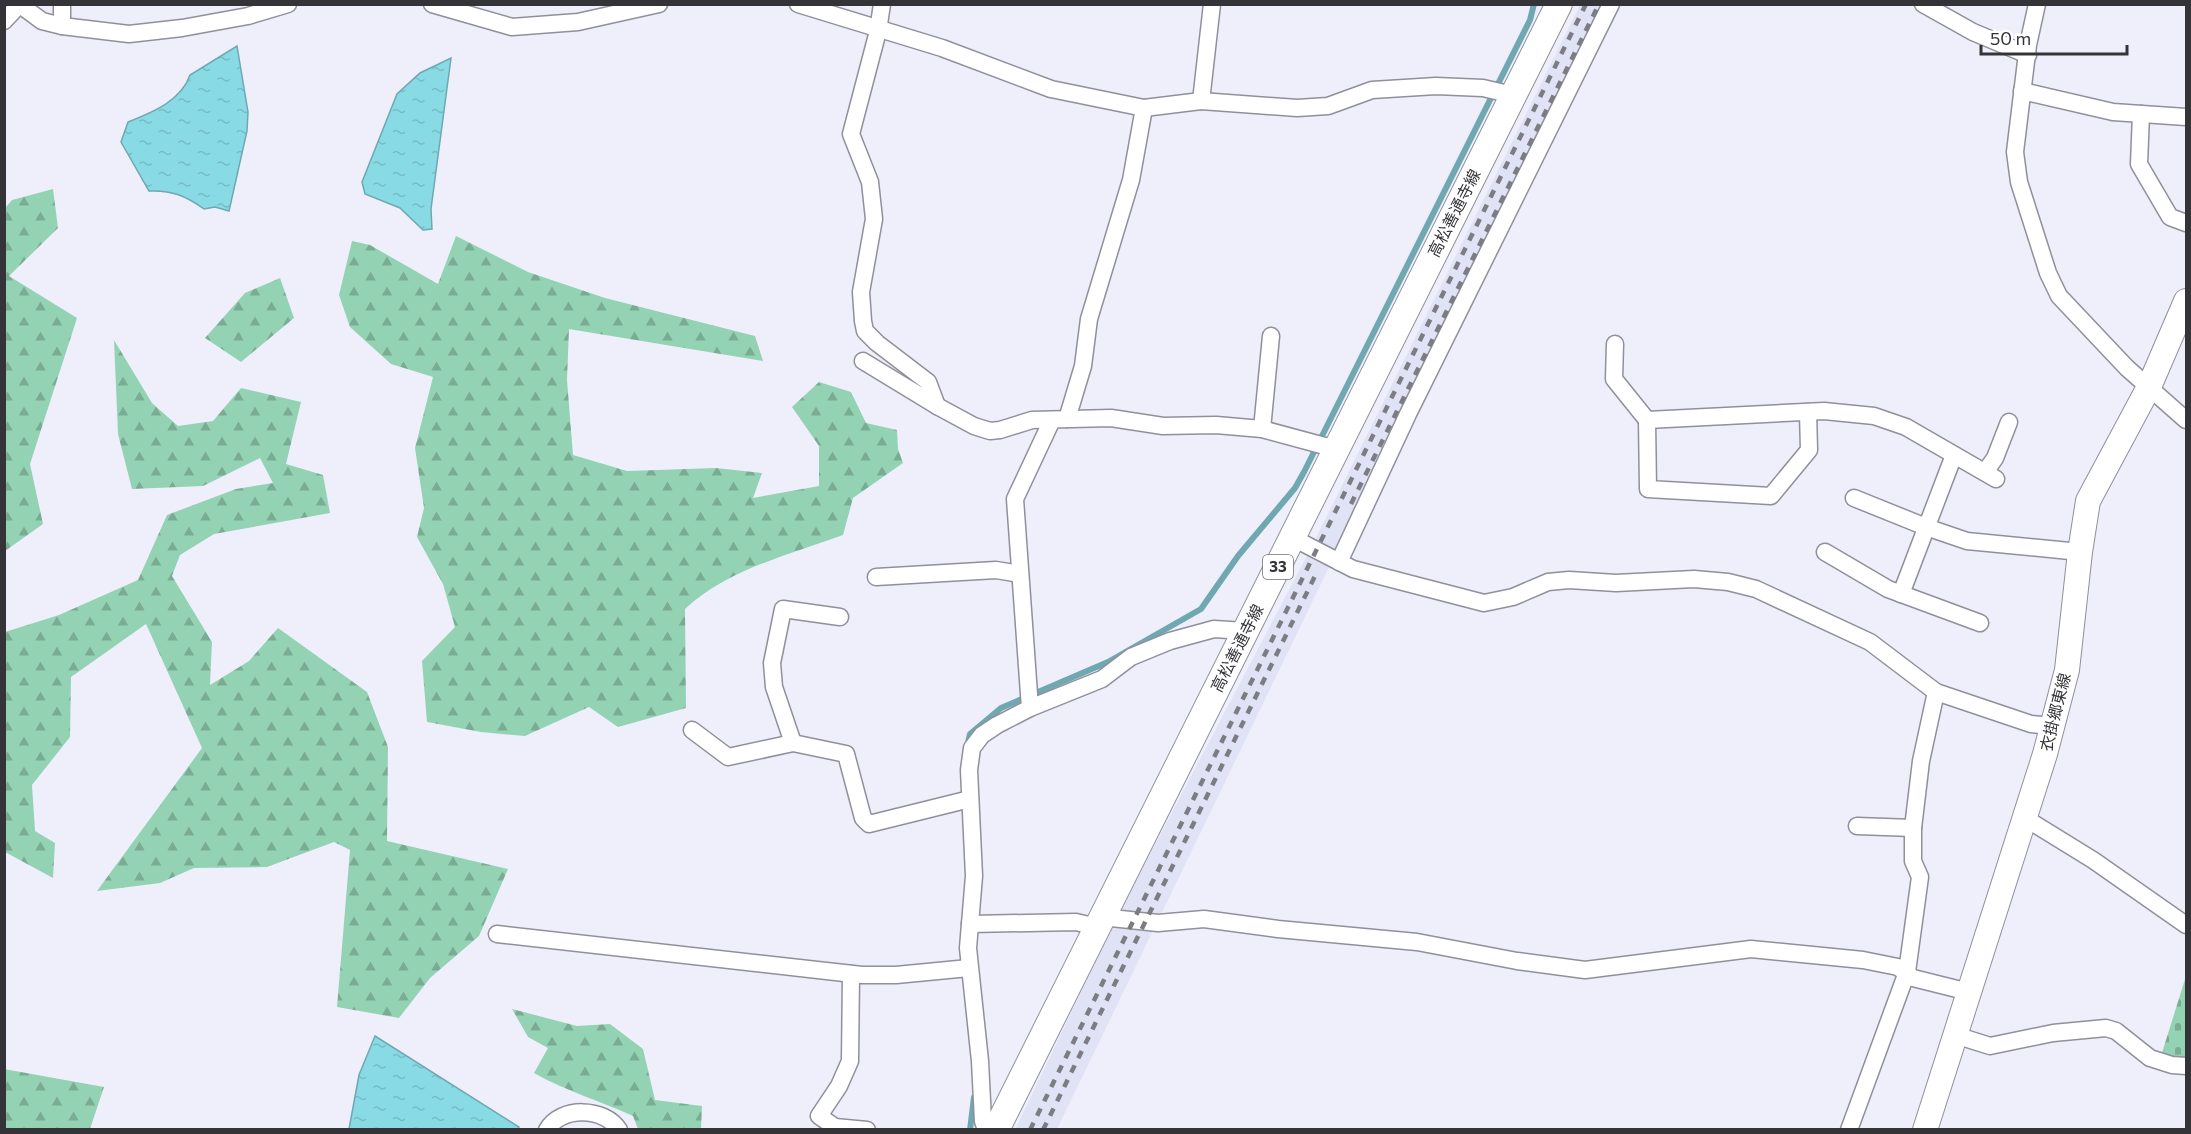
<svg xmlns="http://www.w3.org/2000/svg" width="2191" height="1134" font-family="Commissioner,'Noto Sans JP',sans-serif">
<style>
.built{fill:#e0e2f5}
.forest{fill:url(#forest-firs)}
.cemetery{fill:url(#cemetery-stones)}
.water{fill:url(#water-ripples);stroke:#6fa8b1;stroke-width:1.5}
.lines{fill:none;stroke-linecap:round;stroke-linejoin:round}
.stream{stroke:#6fa8b1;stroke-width:6}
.street-casing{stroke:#8f909a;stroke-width:19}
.secondary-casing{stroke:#8f909a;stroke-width:26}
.primary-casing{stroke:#8f909a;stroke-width:28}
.street{stroke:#fff;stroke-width:16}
.secondary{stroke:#fff;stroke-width:24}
.primary{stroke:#fff;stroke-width:26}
.rail{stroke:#7c7c83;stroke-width:4.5;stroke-dasharray:8 8;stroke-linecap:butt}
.labels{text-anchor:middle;stroke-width:4.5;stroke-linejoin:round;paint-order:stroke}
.shield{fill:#fff;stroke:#717174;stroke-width:1.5}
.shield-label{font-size:15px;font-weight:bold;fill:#343438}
.street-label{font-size:16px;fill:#343438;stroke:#fff}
</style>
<defs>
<pattern id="forest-firs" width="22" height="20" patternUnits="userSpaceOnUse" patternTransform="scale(1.5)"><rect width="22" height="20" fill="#93d3b4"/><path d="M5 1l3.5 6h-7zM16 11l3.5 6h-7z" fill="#79ac93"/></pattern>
<pattern id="cemetery-stones" width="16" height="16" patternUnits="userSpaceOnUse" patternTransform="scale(1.5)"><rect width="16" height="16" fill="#93d3b4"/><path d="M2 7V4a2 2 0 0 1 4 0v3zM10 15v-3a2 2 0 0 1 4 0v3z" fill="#79ac93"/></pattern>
<pattern id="water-ripples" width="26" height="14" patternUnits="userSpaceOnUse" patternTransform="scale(1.5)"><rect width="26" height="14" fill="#88dae5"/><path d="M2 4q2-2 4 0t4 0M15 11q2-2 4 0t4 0" fill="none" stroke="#76bcc5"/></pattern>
</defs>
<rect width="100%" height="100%" fill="#eeeffb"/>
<path class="built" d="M1580 5H1607L1333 559 1057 1129 1015 1130 1116 919 1311 548Z"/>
<g class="forest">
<path d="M53 189 58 228 9 276 77 318 30 464 43 524 5 551V208L12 200Z"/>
<path d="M456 236 528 272 605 298 755 336 763 361 569 329 567 380 573 455 627 471 716 468 762 473 753 498 819 486V446L792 407 819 382 851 392 866 423 897 430 898 449 903 463 853 498 843 535C789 555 728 569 685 609L686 708 618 727 589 707 525 736 481 732 427 722 422 661 455 627 443 584 417 537 424 508 415 448 433 377 391 364 350 327 339 295 352 241 370 245 438 284Z"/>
<path d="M280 278 294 318 241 362 205 338 245 293Z"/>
<path d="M114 340 152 403 178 426 213 421 241 388 301 402 286 464 323 475 330 513 214 534 180 555 172 576 212 642 210 685 249 661 278 628 367 692 388 747 387 841 508 869 479 936 430 978 399 1018 337 1007 350 850 334 842 267 867 194 868 160 883 97 891 202 748 146 624 71 677 70 737 32 785 35 831 55 843 53 878 5 852V632L59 615 138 580 167 515 236 489 273 483 260 458 203 486 132 489 118 434Z"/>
<path d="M512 1009 577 1026 610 1024 643 1049 655 1100 702 1106 701 1129H638L633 1116C600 1101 566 1091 534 1073L548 1048 528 1037Z"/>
<path d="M4 1069 104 1087 90 1129H5Z"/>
</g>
<path class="cemetery" d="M2186 976V1062L2161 1056Z"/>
<g class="water">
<path d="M237 46 248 112 247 131 229 211 215 207 204 209C186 196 172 190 149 191L121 142 128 122C153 112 181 101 190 75Z"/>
<path d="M451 58 431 209 432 229 423 230 400 208 365 194 362 182 397 94 420 73Z"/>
<path d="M375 1036 519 1127 518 1129H349L359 1075Z"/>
</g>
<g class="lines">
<g class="stream">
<path d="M968 743 970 734 1001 708 1108 662 1201 609 1238 556 1295 488 1304 472 1530 20 1534 4"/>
<path d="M970 1130 974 1097"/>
</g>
<defs>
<g id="street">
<path d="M19 4 42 21 62 26 129 34 182 28 248 16 288 4"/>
<path d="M62 4V26"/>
<path d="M432 4 512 27 578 22 659 4"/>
<path d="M798 4 942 48 1051 89 1144 108 1201 101 1297 108 1328 106 1372 90 1436 86 1483 88 1513 95"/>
<path d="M882 4 878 31 851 134 870 182 874 219 861 292 863 321 865 331 877 343 928 382 937 406"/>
<path d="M1923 4 1973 32 2028 55"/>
<path d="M2037 4 2028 45 2015 152 2019 182 2048 273 2059 296 2127 368 2186 420"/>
<path d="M4 21 19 5"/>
<path d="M2022 91 2113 112 2186 117"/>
<path d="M1201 101 1212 4"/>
<path d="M2141 114 2139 164 2170 217 2186 223"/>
<path d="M1615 344 1614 379 1647 420 1824 411 1874 416 1906 427 1996 479"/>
<path d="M863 361 937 406 974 426 990 431 1000 430 1032 420 1111 418 1163 426 1216 425 1262 429 1336 449"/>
<path d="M1067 419 1083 366 1089 319 1131 180 1144 108"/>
<path d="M1647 420 1648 489 1771 496 1809 450 1808 412"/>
<path d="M1262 429 1271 336"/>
<path d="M1985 472 1995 458 2009 422"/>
<path d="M1854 498 1926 527 1967 541 2080 552"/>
<path d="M1293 538 1353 569 1484 603 1513 597 1548 582 1569 580 1616 583 1694 579 1728 582 1756 589 1870 642 1936 692 2031 724 2052 726"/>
<path d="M1825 552 1888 589 1980 623"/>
<path d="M1339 562 1408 414 1611 4"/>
<path d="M876 577 996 570 1020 574"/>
<path d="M1901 594 1954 455"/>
<path d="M1030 708 1015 499 1052 420"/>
<path d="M692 730 728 757 793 743 846 754 863 818 869 824 970 799"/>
<path d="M793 743 774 687 772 663 783 609 840 617"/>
<path d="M2025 818 2093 860 2186 925"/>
<path d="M1857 826 1913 828"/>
<path d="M1102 917 1158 923 1204 919 1278 929 1417 942 1517 961 1585 970 1751 949 1863 960 1898 967 1913 978 1969 992"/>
<path d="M970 924 1076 922 1097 927"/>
<path d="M497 934 862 975H896L969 968"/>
<path d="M851 974 850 1061 839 1086 819 1116 835 1127 867 1130"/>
<path d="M1955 1035 1990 1046 2053 1033 2106 1028 2116 1031 2150 1058 2172 1065 2186 1066"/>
<path d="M547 1130C560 1106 605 1107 619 1130"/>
<path d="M986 1130 983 1121 980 1061 968 948 974 876 969 770 972 748 982 735 997 725 1030 708 1102 679 1131 657 1170 641 1214 629 1245 631"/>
<path d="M1849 1130 1907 972 1920 877 1913 861V828L1921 761 1936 692"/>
</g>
<path id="secondary" d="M1925 1130 2045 754 2067 670 2080 552 2088 501 2149 387 2186 301"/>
<path id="primary" d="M996 1130 1559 4"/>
</defs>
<use href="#street" class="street-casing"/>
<use href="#secondary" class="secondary-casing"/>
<use href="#primary" class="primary-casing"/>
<use href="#street" class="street"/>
<use href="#secondary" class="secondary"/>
<use href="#primary" class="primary"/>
<g class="rail">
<path d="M1351 504 1599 4"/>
<path d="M1030 1130 1586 4"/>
<path d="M1043 1130 1316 574"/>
</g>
</g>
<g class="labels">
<rect class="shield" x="1263" y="555" width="30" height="24" rx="4.5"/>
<g class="shield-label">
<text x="1278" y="572">33</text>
</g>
<g class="street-label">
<text transform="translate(1454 213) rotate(-63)" y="6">高松善通寺線</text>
<text transform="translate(1237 648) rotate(-63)" y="6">高松善通寺線</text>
<text transform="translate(2055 712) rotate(-76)" y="6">衣掛郷東線</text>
</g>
</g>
<rect width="2191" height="1134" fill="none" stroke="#343438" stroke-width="12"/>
<path d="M1981 45v9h146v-9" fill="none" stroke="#343438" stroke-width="3"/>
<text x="1990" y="45" font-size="18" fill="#343438" stroke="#ffffff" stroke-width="4.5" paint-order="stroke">50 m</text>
</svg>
